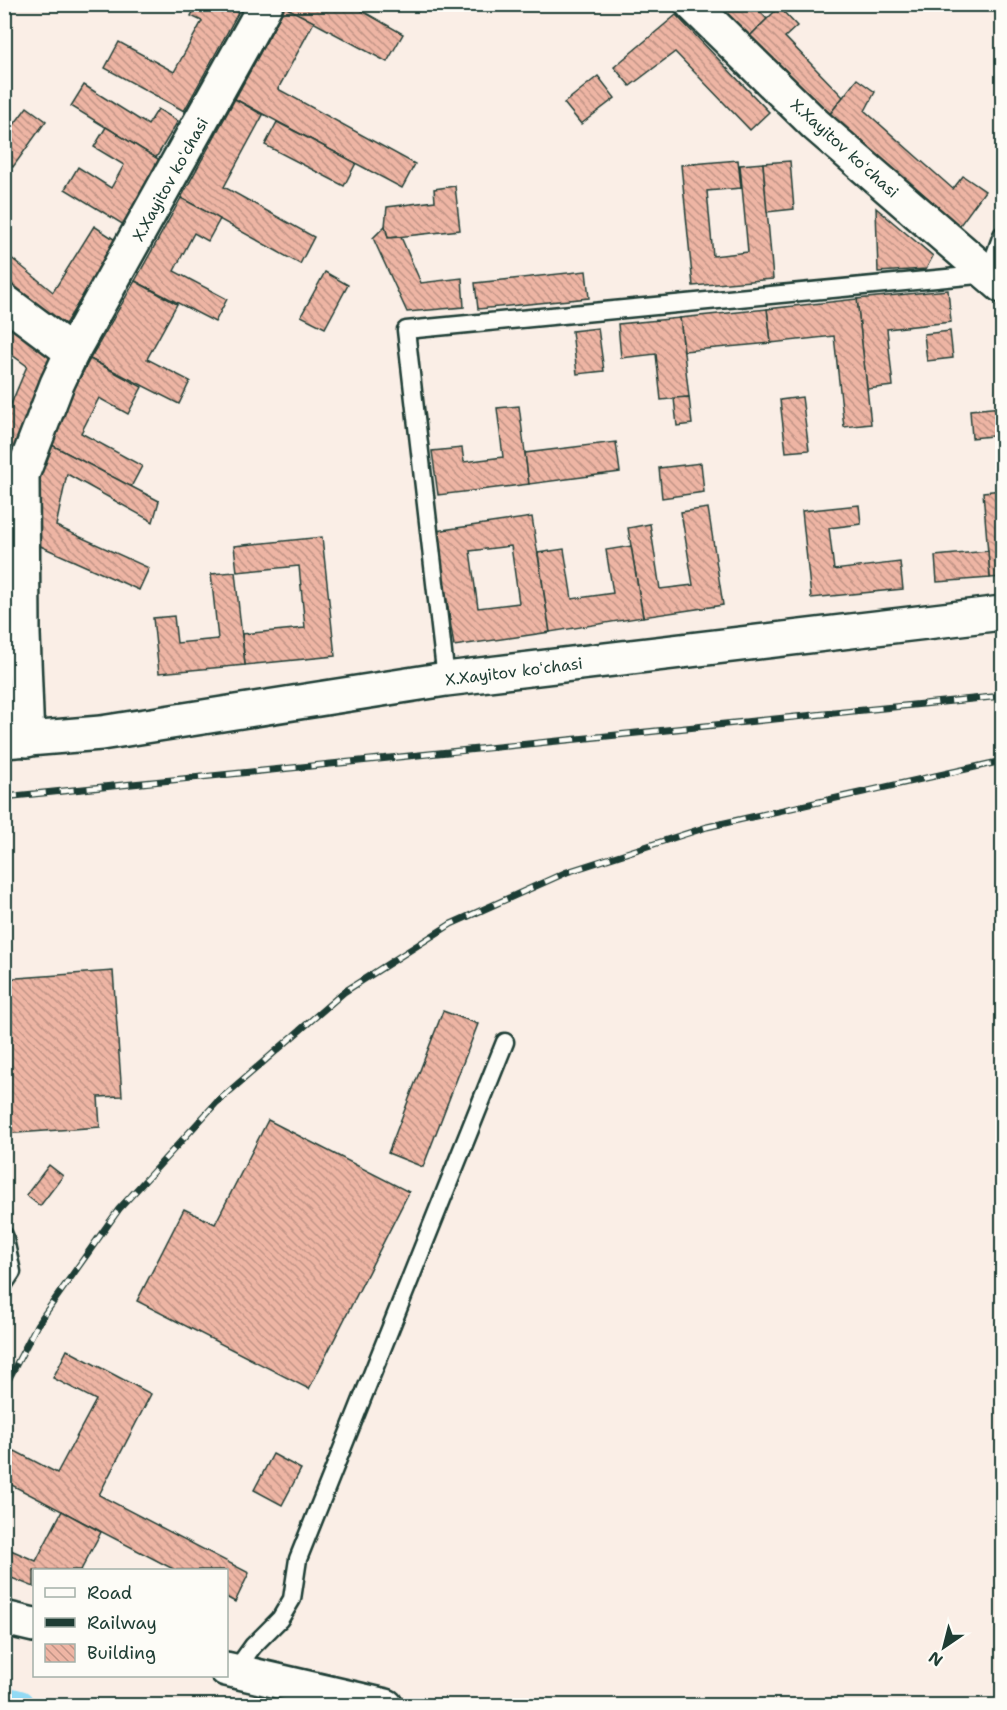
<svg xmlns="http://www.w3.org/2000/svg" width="1007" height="1710" font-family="'Shantell Sans',sans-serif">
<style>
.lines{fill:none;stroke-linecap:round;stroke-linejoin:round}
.canal{stroke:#92daf4;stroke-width:32}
.building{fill:url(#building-back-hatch);stroke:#1f3d34;stroke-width:1.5;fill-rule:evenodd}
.service-casing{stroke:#1f3d34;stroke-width:21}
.minor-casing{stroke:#1f3d34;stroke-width:38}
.service{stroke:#fdfcf7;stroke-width:16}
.minor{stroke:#fdfcf7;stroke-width:33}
.rail-casing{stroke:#1f3d34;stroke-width:7}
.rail{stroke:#fdfcf7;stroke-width:4.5;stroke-dasharray:14;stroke-linecap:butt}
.labels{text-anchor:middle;stroke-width:6;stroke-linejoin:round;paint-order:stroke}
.street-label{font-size:16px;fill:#1f3d34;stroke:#fdfcf7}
</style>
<defs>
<pattern id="building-back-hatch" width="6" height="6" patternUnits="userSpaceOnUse" patternTransform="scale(1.5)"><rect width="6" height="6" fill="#eeb5a4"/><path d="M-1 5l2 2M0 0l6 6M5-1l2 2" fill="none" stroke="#c09486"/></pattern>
</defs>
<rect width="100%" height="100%" fill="#faeee6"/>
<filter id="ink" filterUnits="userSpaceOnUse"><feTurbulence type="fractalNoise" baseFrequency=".0167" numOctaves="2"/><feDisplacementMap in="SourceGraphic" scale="12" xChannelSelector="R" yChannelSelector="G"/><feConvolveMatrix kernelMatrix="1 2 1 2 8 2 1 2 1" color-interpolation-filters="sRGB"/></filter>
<g filter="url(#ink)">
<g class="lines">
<path class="canal" d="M4 1702 19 1706"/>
</g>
<g class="building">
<path d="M197 4H223L238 13 184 111 105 68 119 42 174 72 202 21 191 16Z"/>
<path d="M287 4H350L403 34 387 62 285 7Z"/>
<path d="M713 4H753L767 19 746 40Z"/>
<path d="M285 7 314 22 278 89 415 164 402 188 235 99Z"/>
<path d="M779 7 797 26 785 37 843 97 826 119 746 40Z"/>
<path d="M676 15 769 112 750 130 675 52 630 86 614 67Z"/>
<path d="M598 76 615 98 581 124 564 103Z"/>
<path d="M857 79 875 92 865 111 953 189 963 176 985 191 955 232 826 119Z"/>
<path d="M84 85 148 125 158 109 178 121 156 158 71 106Z"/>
<path d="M235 99 263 115 224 187 314 237 300 264 181 198Z"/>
<path d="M27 107 46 121 13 167 4 161V138Z"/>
<path d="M277 122 356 163 344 186 265 145Z"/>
<path d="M106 127 163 162 124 225 65 189 78 167 111 188 124 165 94 147Z"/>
<path d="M738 160 741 188 707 191 713 256 748 252 740 165 763 163 773 279 693 286 681 165Z"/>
<path d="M790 161 794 209 767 212 763 163Z"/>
<path d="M455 186 460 230 388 238 385 226 387 207 435 201 434 189Z"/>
<path d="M181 198 220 219 208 241 194 233 174 271 227 299 215 322 135 281Z"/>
<path d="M876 208 933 256 926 269 878 272Z"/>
<path d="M94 226 117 241 59 334 4 294V252L53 292Z"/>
<path d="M385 226 388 238 401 237 421 283 462 278 464 307 407 312 373 238Z"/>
<path d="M586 271 589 298 478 309 475 283Z"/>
<path d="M325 272 348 285 325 328 301 316Z"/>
<path d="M135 281 177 304 147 359 190 381 179 404 90 359Z"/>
<path d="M948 290 951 322 887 329 893 386 867 389 857 299Z"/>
<path d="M857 299 871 424 844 427 834 336 771 343 767 309Z"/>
<path d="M767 309 771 343 684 351 680 318Z"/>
<path d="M4 317 53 359 9 492 4 491V421L27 366 4 349Z"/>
<path d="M680 318 689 397 661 400 656 354 621 358 618 324Z"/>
<path d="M598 328 604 371 577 374 572 331Z"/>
<path d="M950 331 953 358 927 361 924 334Z"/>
<path d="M90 359 142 387 128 414 99 398 81 433 142 466 131 487 46 442Z"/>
<path d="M689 397 692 424 677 426 674 398Z"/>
<path d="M802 397 809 450 786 452 780 400Z"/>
<path d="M519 406 529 484 438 495 432 451 462 448 464 462 503 457 497 408Z"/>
<path d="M1002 407V435L972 438 970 410Z"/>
<path d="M46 442 159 501 153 522 67 474 56 526 149 568 139 590 29 541 35 483Z"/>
<path d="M616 442 620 472 529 484 525 453Z"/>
<path d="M701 463 704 492 662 498 659 468Z"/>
<path d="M1002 490V577L990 578 983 492Z"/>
<path d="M4 491 9 492 15 668 4 665Z"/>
<path d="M859 505 861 524 829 528 834 570 900 562 903 589 811 598 802 511Z"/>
<path d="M708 508 723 605 643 617 628 528 650 524 660 589 693 585 681 512Z"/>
<path d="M532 517 550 632 454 646 436 531ZM511 546 519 603 478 608 470 551Z"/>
<path d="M322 537 335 656 245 665 242 634 305 628 299 566 237 572 234 546Z"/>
<path d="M631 546 643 617 550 632 538 553 564 549 572 599 613 593 606 550Z"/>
<path d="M988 551 990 578 937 582 935 556Z"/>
<path d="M235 572 245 665 159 673 153 618 174 616 177 643 218 639 211 574Z"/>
<path d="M113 971 122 1096 98 1097 100 1127 4 1134V979Z"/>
<path d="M443 1011 478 1024 423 1167 388 1153Z"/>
<path d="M268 1120 409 1192 309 1389 137 1301 184 1209 215 1224Z"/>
<path d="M49 1165 63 1176 40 1206 26 1195Z"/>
<path d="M67 1350 151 1394 99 1495 249 1573 235 1602 226 1597V1570H175L4 1481V1472L15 1451 57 1473 96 1400 53 1378Z"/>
<path d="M273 1454 301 1469 282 1505 254 1490Z"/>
<path d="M62 1511 101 1532 81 1570H34V1587L4 1575V1547L36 1561Z"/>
</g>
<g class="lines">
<defs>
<g id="service">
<path d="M446 679 406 330 988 274 1002 235"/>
<path d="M4 1235 12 1272 4 1284"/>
<path d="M235 1671 253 1646 280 1619 292 1599 298 1559 505 1042"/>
</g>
<g id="minor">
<path d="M692 4 816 125 1002 286"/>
<path d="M4 301 72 352 266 4"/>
<path d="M27 740 23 634 22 475 57 384 72 352"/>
<path d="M4 741 101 733 446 679 1002 613"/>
<path d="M4 1618 34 1625"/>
<path d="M226 1669 386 1706"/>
</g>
</defs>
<use href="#service" class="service-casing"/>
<use href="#minor" class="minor-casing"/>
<use href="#service" class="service"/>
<use href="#minor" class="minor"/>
<defs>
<g id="rail">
<path d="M4 797 1002 696"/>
<path d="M4 1388 37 1325 119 1209 217 1102 344 992 451 924 567 872 707 827 1002 761"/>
</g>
</defs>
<use href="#rail" class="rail-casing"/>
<use href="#rail" class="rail"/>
</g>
</g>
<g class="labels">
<g class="street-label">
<text transform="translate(845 148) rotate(42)" y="6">X.Xayitov koʻchasi</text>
<text transform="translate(170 179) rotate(-61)" y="6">X.Xayitov koʻchasi</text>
<text transform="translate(514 671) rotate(-7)" y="6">X.Xayitov koʻchasi</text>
</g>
</g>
<rect width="1007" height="1710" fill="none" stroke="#fdfcf7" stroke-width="24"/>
<rect x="12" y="12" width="983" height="1686" fill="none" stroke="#1f3d34" stroke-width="2" filter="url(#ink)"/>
<rect x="33" y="1569" width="195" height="108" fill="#fdfcf7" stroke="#a4b0a9" stroke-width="1.5"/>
<rect x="45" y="1588" width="30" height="9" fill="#fdfcf7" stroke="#a4b0a9" stroke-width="1.5"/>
<text x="87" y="1599" font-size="18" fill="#1f3d34">Road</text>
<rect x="45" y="1618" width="30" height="9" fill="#1f3d34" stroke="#a4b0a9" stroke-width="1.5"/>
<text x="87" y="1629" font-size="18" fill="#1f3d34">Railway</text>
<rect x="45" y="1644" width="30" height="18" fill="url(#building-back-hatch)" stroke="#a4b0a9" stroke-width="1.5"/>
<text x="87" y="1659" font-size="18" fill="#1f3d34">Building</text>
<g transform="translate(944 1647) rotate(215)" stroke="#fdfcf7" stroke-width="4.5" paint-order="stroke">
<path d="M0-4.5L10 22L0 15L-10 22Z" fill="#1f3d34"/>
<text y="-9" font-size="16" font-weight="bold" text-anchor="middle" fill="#1f3d34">N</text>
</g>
</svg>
